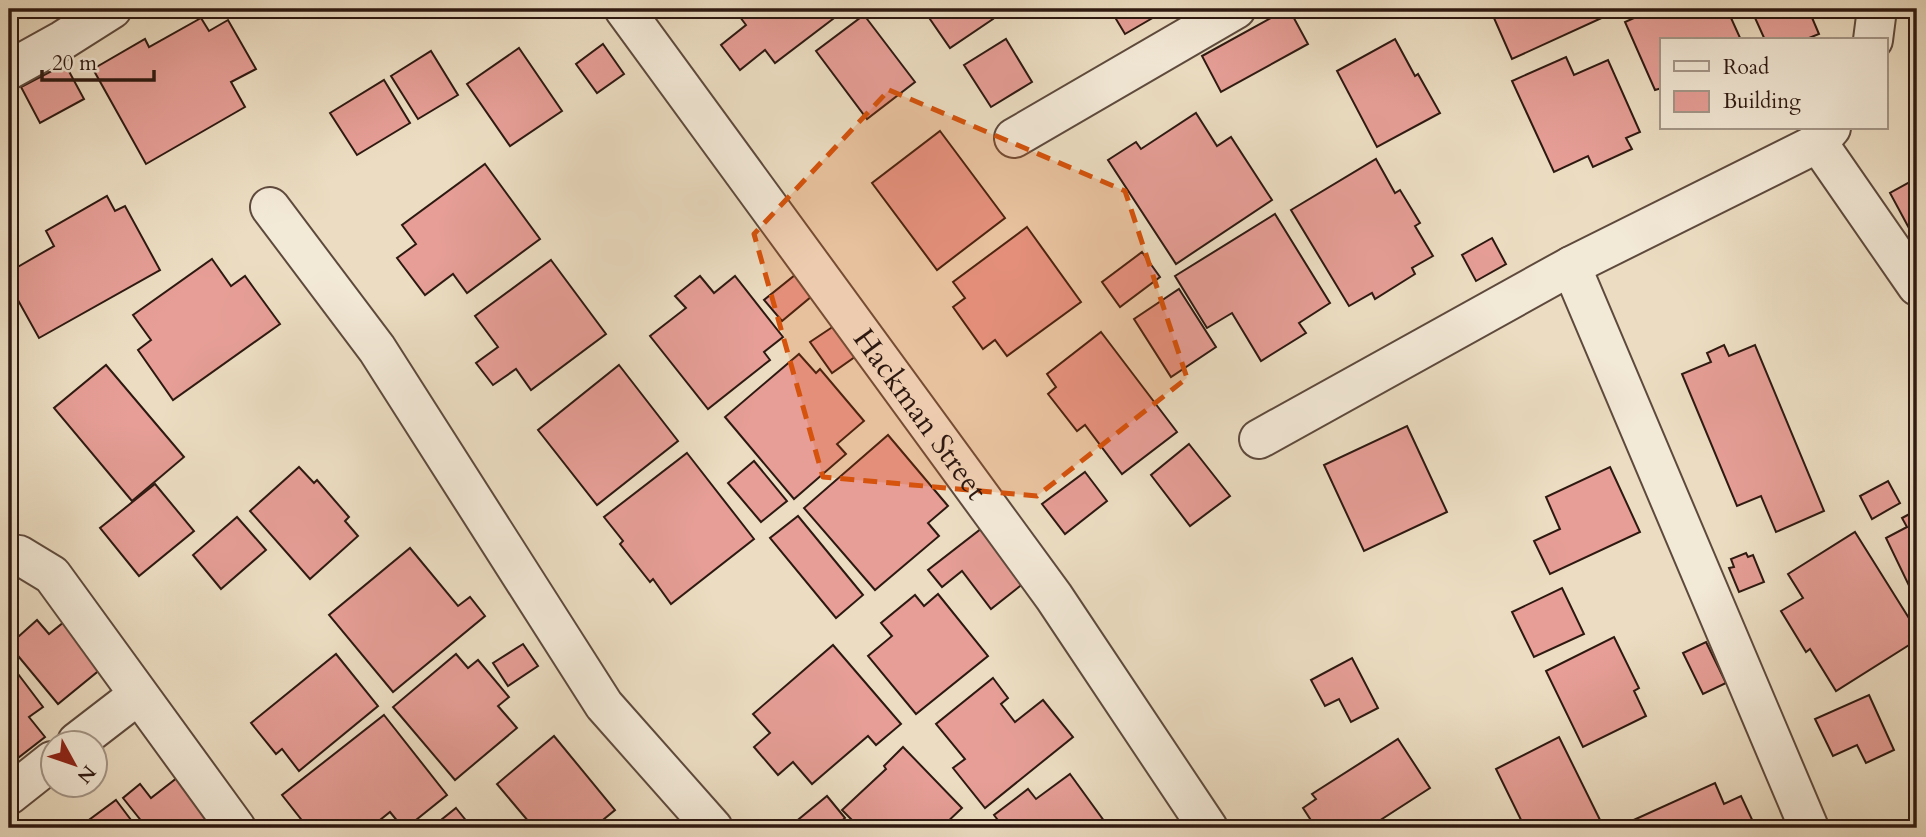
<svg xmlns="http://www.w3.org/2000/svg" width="1926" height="837" font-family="Cardo,serif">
	<rect width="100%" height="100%" fill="#ecddc2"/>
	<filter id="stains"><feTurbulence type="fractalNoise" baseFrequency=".00286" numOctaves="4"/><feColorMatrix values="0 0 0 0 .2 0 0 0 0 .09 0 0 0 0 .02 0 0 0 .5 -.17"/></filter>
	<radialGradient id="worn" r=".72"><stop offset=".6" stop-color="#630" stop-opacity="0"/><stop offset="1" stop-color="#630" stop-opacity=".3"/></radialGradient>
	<g fill="#e69e96" stroke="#2e1911" stroke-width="2">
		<polygon points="734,9 846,9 775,63 765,50 740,70 721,45 746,25"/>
		<polygon points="923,9 986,9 993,19 950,48"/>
		<polygon points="1110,9 1168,9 1125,34"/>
		<polygon points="1287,9 1289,9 1308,44 1221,92 1202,56"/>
		<polygon points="1490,9 1602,9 1606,16 1512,59"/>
		<polygon points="1654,9 1727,9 1741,40 1662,40 1662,88 1655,90 1625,22"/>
		<polygon points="1751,9 1820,9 1810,13 1819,34 1804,40 1765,40"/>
		<polygon points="864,15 915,82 867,119 816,51"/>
		<polygon points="201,18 209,31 228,20 256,69 231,82 245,107 146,164 93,69 145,39 149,47"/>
		<polygon points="1006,39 1032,82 991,107 964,65"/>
		<polygon points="1395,39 1415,76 1418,74 1440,113 1377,147 1337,71"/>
		<polygon points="603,44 624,74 597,93 576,64"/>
		<polygon points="519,48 562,111 510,146 467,84"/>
		<polygon points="431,51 458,95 418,119 391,76"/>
		<polygon points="1566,57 1574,75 1608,60 1640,132 1626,138 1632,149 1593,167 1588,156 1554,172 1512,81"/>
		<polygon points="65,64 84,99 40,123 21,87"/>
		<polygon points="384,80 410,123 357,155 330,113"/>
		<polygon points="1196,113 1217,146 1231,137 1272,200 1176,264 1108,160 1136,142 1141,149"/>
		<polygon points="940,131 1005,218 937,270 872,183"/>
		<polygon points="1376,159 1395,193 1400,190 1420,223 1415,226 1433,256 1412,268 1415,274 1375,299 1372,293 1349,306 1291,210"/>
		<polygon points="485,164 540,239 467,293 453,274 425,295 397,258 416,244 402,225"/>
		<polygon points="1917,165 1917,243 1890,193 1915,179 1910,169"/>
		<polygon points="107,196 115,211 125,206 160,270 39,338 9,284 9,272 54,246 46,231"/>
		<polygon points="1275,214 1330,303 1299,323 1306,333 1261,361 1232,313 1207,328 1175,276"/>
		<polygon points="1027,227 1081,302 1007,356 995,340 983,349 953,307 965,298 953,282"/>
		<polygon points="1492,238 1506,264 1476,281 1462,255"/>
		<polygon points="1142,252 1160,277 1120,307 1102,282"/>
		<polygon points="212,259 231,286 245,276 280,324 173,400 138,350 151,340 133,315"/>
		<polygon points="551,260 606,334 531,390 516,369 493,385 476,363 498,347 475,316"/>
		<polygon points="795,275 812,296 782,321 764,300"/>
		<polygon points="700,276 714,293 735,276 783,337 764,352 770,360 708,409 650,336 686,308 675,296"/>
		<polygon points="1179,289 1216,347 1171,377 1134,319"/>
		<polygon points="837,324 859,354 832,373 810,342"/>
		<polygon points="1101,332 1177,432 1122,474 1085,425 1077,431 1048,394 1056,387 1047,374"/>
		<polygon points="1724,345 1729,356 1755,345 1824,511 1776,532 1761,496 1737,506 1682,374 1711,362 1707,353"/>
		<polygon points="799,354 816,373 820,369 864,421 837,444 846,454 794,499 725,417"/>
		<polygon points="106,365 184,457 132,501 54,408"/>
		<polygon points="619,365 678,441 597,505 538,430"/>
		<polygon points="1407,426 1447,512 1364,551 1324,465"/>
		<polygon points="888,435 948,506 928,523 939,536 875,590 804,508"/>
		<polygon points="1189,444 1230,496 1190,526 1151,475"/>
		<polygon points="687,453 754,539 671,604 653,579 650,582 620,544 623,541 604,517"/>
		<polygon points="754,461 787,501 761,522 728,483"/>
		<polygon points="299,467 314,483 317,480 349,517 345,521 358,536 310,579 250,511"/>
		<polygon points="1610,467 1640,532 1550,574 1534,541 1560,529 1546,497"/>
		<polygon points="1085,472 1107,501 1065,534 1042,504"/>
		<polygon points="1888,481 1900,503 1872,519 1860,496"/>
		<polygon points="155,484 194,531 139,576 100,528"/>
		<polygon points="1917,510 1917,592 1913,594 1886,538 1907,527 1902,518"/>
		<polygon points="798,516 863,595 836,618 770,538"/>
		<polygon points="237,517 266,550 221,589 193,555"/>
		<polygon points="986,525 1029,579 991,609 962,571 942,587 928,570"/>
		<polygon points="1855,532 1917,631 1917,640 1836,691 1810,649 1806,652 1781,611 1803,598 1788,574"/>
		<polygon points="410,548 458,606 470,597 485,616 393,692 329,615"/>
		<polygon points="1746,553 1748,557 1753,555 1764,582 1739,592 1729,568 1734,567 1731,559"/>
		<polygon points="1562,588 1584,634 1534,657 1512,612"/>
		<polygon points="938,594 988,656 916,714 868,656 892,636 881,623 915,595 924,606"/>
		<polygon points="37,620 49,634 64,622 102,668 58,704 9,645"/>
		<polygon points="1614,637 1639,688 1634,691 1646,716 1583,747 1546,671"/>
		<polygon points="1706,642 1726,683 1703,694 1683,653"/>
		<polygon points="523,644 538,666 508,686 493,663"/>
		<polygon points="833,645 901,724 876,745 868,736 812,784 793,762 778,775 754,747 770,733 753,714"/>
		<polygon points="336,654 378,706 299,771 282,749 276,754 251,723"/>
		<polygon points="456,654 468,668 478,660 509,697 498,706 517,728 455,780 393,707"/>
		<polygon points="1352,658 1378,708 1351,722 1339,699 1325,706 1311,680"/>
		<polygon points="9,662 43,707 29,717 45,737 9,765"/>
		<polygon points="993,678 1008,698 1001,704 1015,722 1043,700 1073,737 985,808 953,768 965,759 936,724"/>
		<polygon points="1869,695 1894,750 1866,763 1857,745 1833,756 1815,719"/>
		<polygon points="384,715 447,795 406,828 403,828 390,812 370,828 308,828 282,795"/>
		<polygon points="554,736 615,810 593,828 534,828 497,784"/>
		<polygon points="1559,737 1604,828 1525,828 1496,769"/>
		<polygon points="1398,739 1430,788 1368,828 1316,828 1303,808 1316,799 1312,794"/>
		<polygon points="903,747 962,808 941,828 850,828 855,823 842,810 886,769 884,766"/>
		<polygon points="182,774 215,828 147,828 123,798 140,784 151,798"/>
		<polygon points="1070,774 1107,825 1102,828 1004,828 994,815 1028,789 1036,799"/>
		<polygon points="1715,783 1724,804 1741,796 1756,828 1616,828"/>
		<polygon points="827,796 845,818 836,826 838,828 788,828"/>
		<polygon points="116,800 137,828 78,828"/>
		<polygon points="456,808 472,828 431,828"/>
		<polygon points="981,821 987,828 971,828"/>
	</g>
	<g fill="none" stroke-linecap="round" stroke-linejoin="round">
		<g stroke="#5e4a3d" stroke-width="42">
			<g id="minor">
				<path id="s1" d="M 624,9 L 1054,597 L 1208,828"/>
				<polyline points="1873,40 1877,9"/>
				<polyline points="9,70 63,40 112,9"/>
				<polyline points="1014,138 1236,9"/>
				<polyline points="1818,143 1917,286"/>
				<polyline points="270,207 377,349 604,705 713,828"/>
				<polyline points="1571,266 1809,828"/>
				<polyline points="1259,439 1571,266 1818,143 1831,128"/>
				<polyline points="9,561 19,555 52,575 236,828"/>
				<polyline points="77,742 138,695"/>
				<polyline points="9,795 52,761"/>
			</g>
		</g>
		<use href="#minor" stroke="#f3e9d7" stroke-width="38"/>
	</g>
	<path fill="#d5530c" fill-opacity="0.2" stroke="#d5530c" stroke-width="5" stroke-dasharray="14 9" stroke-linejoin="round" d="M 889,90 L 1125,191 L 1187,378 L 1037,496 L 823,477 L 754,234 Z"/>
	<g text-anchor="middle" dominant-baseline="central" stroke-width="6" stroke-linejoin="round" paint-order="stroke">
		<g font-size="30" fill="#2e1911" stroke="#f3e9d7">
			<text stroke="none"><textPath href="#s1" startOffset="502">Hackman Street</textPath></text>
		</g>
	</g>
	<rect width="1926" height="837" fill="none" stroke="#ecddc2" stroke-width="35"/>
	<rect x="10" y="10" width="1905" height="816" fill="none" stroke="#2e1911" stroke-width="3.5"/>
	<rect x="18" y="18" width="1891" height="802" fill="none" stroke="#2e1911" stroke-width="2"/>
	<rect x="1660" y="38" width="228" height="91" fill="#f3e9d7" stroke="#a49688" stroke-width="2"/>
	<rect x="1674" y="61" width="35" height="10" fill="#f3e9d7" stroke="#a49688" stroke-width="2"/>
	<text x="1723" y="74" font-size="21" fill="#2e1911">Road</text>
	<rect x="1674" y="91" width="35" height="21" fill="#e69e96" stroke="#a49688" stroke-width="2"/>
	<text x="1723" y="108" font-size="21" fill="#2e1911">Building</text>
	<g transform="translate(74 764) rotate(130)"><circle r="33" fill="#f3e9d7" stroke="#a49688" stroke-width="2"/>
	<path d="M0-5L12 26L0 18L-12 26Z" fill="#8f2418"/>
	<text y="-10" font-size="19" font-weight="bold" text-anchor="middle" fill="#2e1911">N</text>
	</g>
	<path d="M42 70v10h112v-10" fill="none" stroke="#2e1911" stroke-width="3.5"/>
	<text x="52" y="70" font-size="21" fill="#2e1911" stroke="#f3e9d7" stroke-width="5" paint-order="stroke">20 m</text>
	<rect width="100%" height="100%" filter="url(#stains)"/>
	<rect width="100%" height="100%" fill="url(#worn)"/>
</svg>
